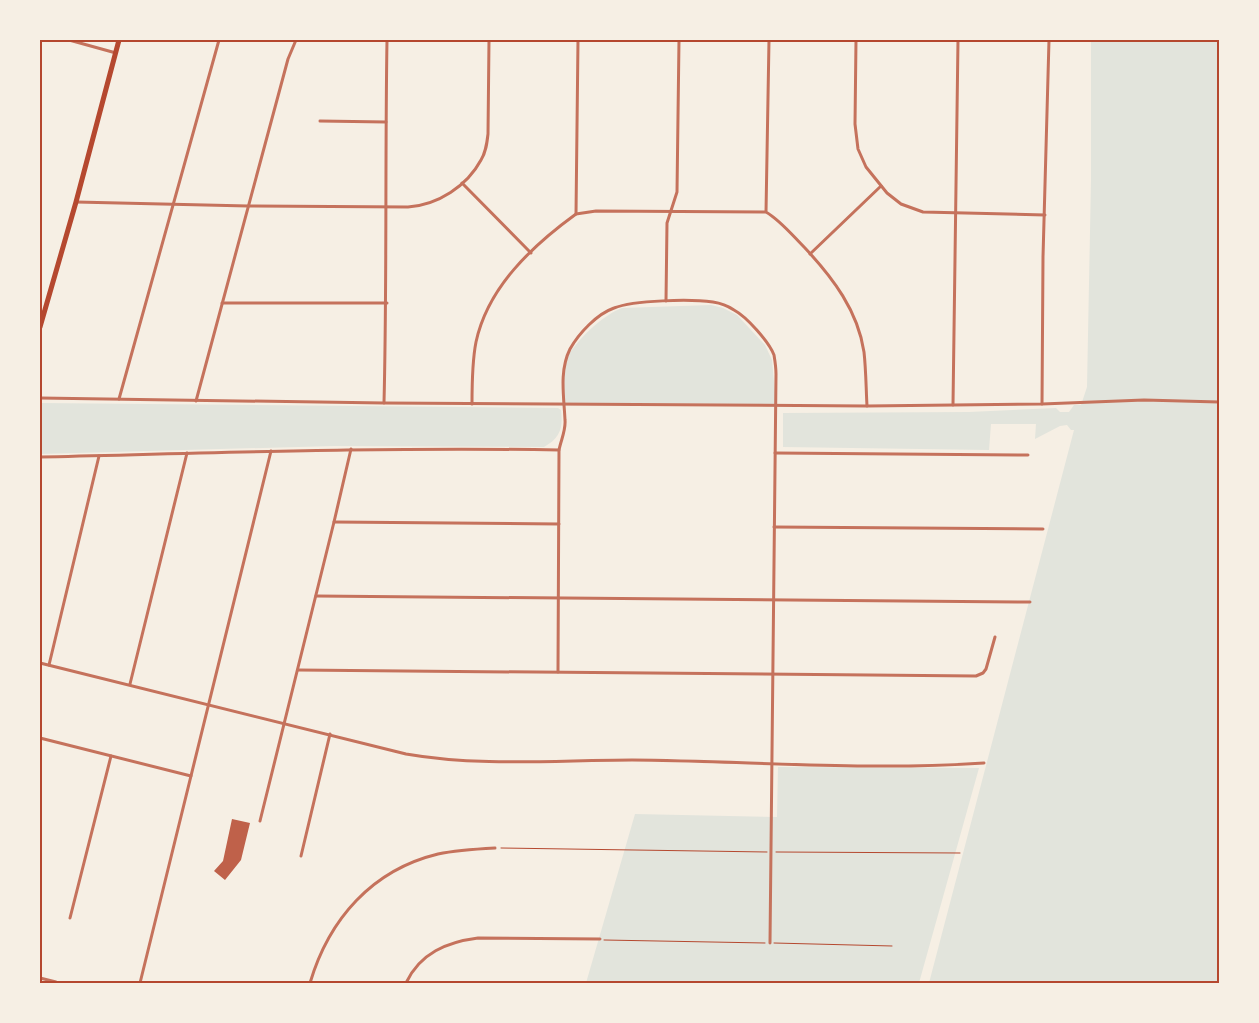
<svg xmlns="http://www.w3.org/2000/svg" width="1259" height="1023" font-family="'Open Sans',sans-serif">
	<rect width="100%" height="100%" fill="#f6efe4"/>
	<g fill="#e2e4dc">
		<polygon points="1091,40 1219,40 1219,983 929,983 1074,430 1071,430 1067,425 1060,426 1035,439 1036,424 991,424 989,450 783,447 783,413 969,412 1056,408 1060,412 1069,412 1074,405 1081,405 1087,387 1091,180"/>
		<path d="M 711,305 L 723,308 L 737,315 L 765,345 L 772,360 L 776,404 L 563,403 C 564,390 561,373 566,360 C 574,342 604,314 622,308 Z"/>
		<path d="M 40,403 L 558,408 L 561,410 C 563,427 561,438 544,447 L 334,446 L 40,454 Z"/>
		<polygon points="778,767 979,768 919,983 586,983 635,814 777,817"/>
	</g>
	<polygon fill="#bf614a" points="232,819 250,823 241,860 225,880 214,871 223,861"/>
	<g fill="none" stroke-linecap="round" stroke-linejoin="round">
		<g stroke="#b5482f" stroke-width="1">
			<polyline points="501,848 767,852"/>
			<polyline points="776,852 960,853"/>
			<polyline points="604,940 765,943"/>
			<polyline points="774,943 892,946"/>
		</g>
		<g stroke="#c5725c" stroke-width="3">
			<polyline points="69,40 116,53"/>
			<path d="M 769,40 L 766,212 C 781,221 792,235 805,248 C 833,278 858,311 864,352 C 866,370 866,388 867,406"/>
			<polyline points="856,40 855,124 858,149 866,167 887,193 901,204 923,212 1045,215"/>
			<polyline points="320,121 386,122"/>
			<polyline points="462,183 531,253"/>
			<path d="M 76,202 L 248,206 L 408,207 C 438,205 467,186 481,160 C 486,152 487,143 488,134 L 489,40"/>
			<polyline points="576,214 596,211 765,212"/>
			<polyline points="810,254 881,186"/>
			<polyline points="666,301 667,223 677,192 679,40"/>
			<polyline points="222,303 387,303"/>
			<polyline points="40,398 384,403 867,406 1042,404 1144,400 1219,402"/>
			<polyline points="119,399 219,40"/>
			<polyline points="196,401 288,59 296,40"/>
			<path d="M 384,403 C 387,282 385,161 387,40"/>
			<path d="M 472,404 C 472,383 472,362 476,342 C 488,287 532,246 576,214 L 578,40"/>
			<polyline points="1042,404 1043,257 1049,40"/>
			<polyline points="953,405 958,40"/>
			<polyline points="775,453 1028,455"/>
			<path d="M 40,457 C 213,453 386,447 559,450"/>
			<polyline points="334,522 559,524"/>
			<polyline points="774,527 1043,529"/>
			<polyline points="316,596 1030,602"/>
			<path d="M 40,663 L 406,754 C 480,767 557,760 632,760 C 749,761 867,771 984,763"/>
			<polyline points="49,665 99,456"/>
			<polyline points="298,670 976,676 983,673 986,669 995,637"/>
			<path d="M 558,672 L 559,450 C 561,440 566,430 565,420 C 564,397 559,371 570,349 C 579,333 597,314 614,308 C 634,300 691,299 713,302 C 720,303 728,306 734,310 C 747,317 769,342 774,355 C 775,361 776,368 776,374 L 770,943"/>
			<polyline points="130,684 187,453"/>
			<polyline points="40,738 191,776"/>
			<polyline points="260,821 334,522 351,449"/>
			<polyline points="301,856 330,734"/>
			<polyline points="70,918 111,756"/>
			<polyline points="40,978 56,982"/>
			<polyline points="140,983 271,451"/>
			<path d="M 310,983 C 329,919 372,870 438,854 C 457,850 476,849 495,848"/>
			<path d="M 406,983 C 420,953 447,942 478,938 L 600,939"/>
		</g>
		<polyline stroke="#b5482f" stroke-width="5" points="40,327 76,202 119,40"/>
	</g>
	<rect width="1259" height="1023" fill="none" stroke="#f6efe4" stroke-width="82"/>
	<rect x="41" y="41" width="1177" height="941" fill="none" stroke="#b5482f" stroke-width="2"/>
</svg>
